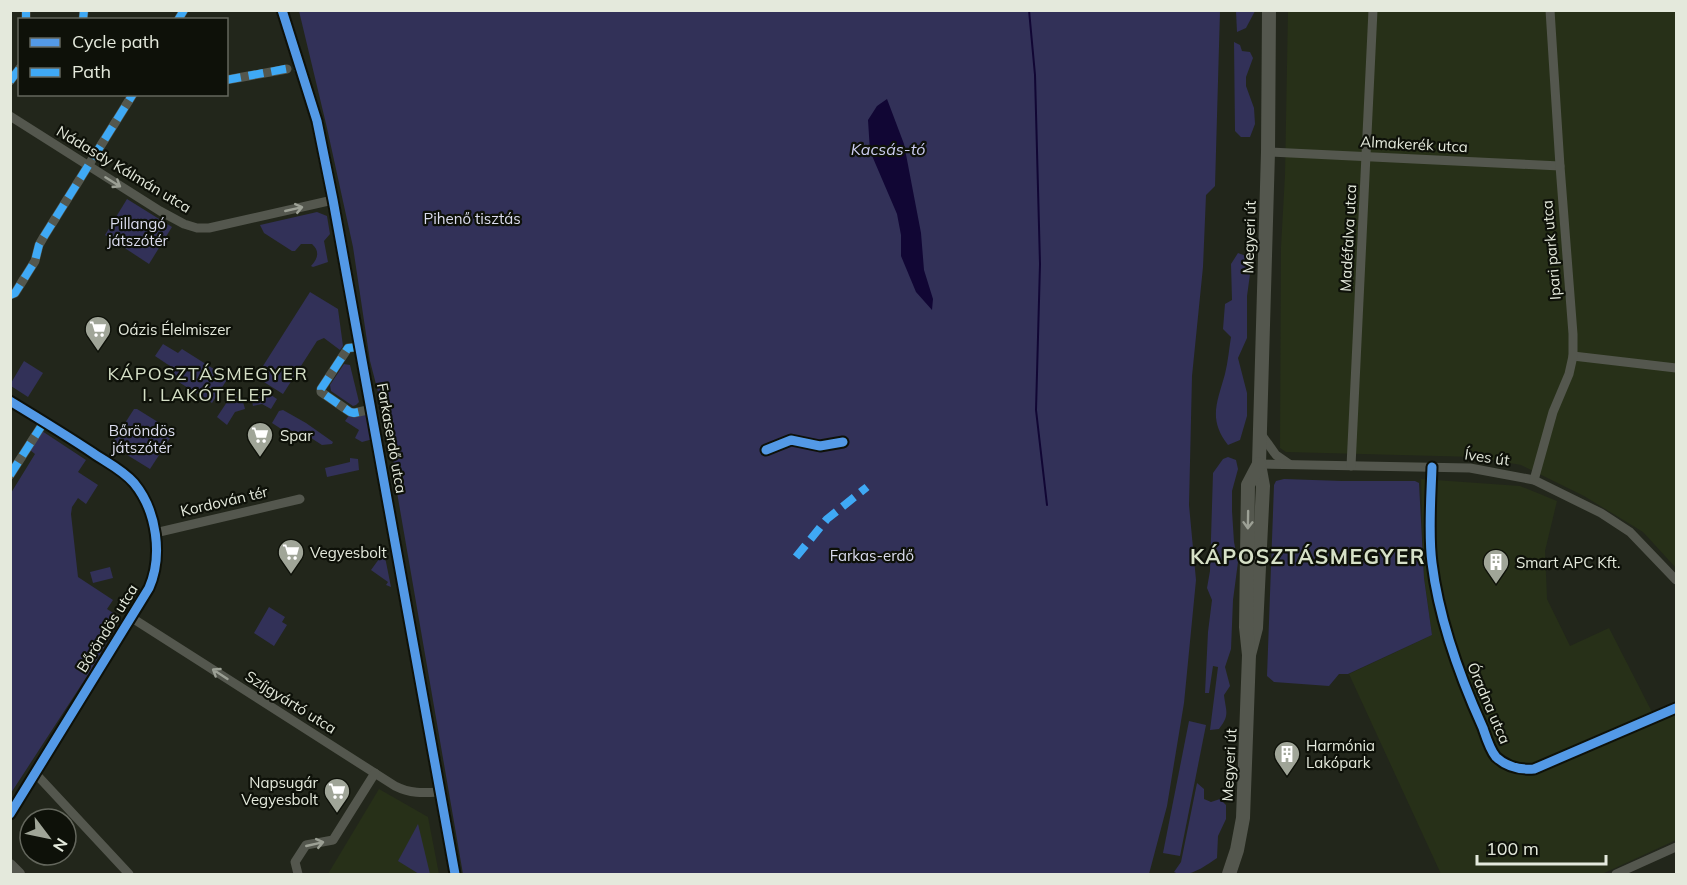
<svg xmlns="http://www.w3.org/2000/svg" width="1687" height="885" font-family="Mulish,sans-serif">
	<rect width="100%" height="100%" fill="#22261b"/>
	<g fill="#273018">
		<polygon points="1288,11 1676,11 1676,568 1643,532 1584,496 1521,465 1476,457 1286,452 1280,448 1281,247 1285,175"/>
		<polygon points="1421,479 1520,486 1557,501 1545,551 1547,599 1570,646 1609,628 1653,714 1676,701 1676,840 1602,874 1441,874 1349,674 1432,635 1424,578"/>
		<polygon points="379,789 428,817 439,874 328,874"/>
	</g>
	<g fill="#323158">
		<polygon points="299,11 1220,11 1215,186 1206,195 1203,267 1192,376 1189,505 1196,580 1184,703 1167,806 1149,874 463,874 394,475 393,450 370,361 353,247 327,128"/>
		<polygon points="1236,11 1255,11 1246,28 1237,32"/>
		<polygon points="1234,42 1240,45 1242,51 1250,52 1253,58 1246,77 1246,86 1254,108 1255,124 1250,137 1241,137 1235,131"/>
		<polygon points="127,199 172,227 149,264 105,235"/>
		<path d="M 317,212 L 327,216 L 330,234 L 324,241 L 328,262 L 313,267 L 311,266 C 318,259 320,251 312,244 L 301,244 L 295,251 L 292,251 L 264,233 L 260,225 Z"/>
		<path d="M 1238,253 L 1246,256 L 1251,267 L 1247,296 L 1247,338 L 1238,358 L 1247,393 L 1247,416 L 1240,440 L 1228,445 C 1208,419 1217,403 1225,374 C 1228,362 1229,349 1231,337 L 1223,329 L 1225,304 L 1232,300 L 1231,264 Z"/>
		<polygon points="310,292 338,309 343,346 340,350 324,338 317,341 283,394 256,377"/>
		<polygon points="163,344 178,353 182,349 228,378 212,403 166,374 170,366 155,356"/>
		<polygon points="24,361 43,373 28,397 11,386 11,383"/>
		<polygon points="344,364 350,365 359,402 356,405 353,406 331,391 330,385"/>
		<polygon points="254,387 257,389 259,387 277,399 271,409 262,404 253,406 249,388"/>
		<polygon points="240,391 245,409 235,412 227,425 217,417 233,393"/>
		<polygon points="134,409 137,409 174,432 150,469 111,445"/>
		<polygon points="283,410 306,423 333,442 332,444 322,445 311,438 307,439 298,434 292,436 272,423 279,411"/>
		<polygon points="366,413 373,439 362,442 355,438 359,430 345,421 350,414"/>
		<polygon points="42,431 86,460 78,472 98,485 86,504 78,498 72,507 71,514 78,577 113,600 107,609 121,618 91,670 11,793 11,493 35,454 30,450"/>
		<path d="M 1228,457 L 1236,460 L 1238,469 L 1232,491 L 1232,511 L 1234,542 L 1238,562 L 1233,600 L 1231,649 L 1225,667 L 1230,686 L 1224,695 C 1226,712 1230,715 1219,729 L 1210,730 L 1218,667 L 1213,666 L 1209,693 L 1205,693 L 1208,632 L 1212,600 L 1207,588 L 1210,571 L 1213,473 L 1223,459 Z"/>
		<polygon points="350,458 358,459 359,470 327,477 325,468 350,462"/>
		<polygon points="1284,479 1342,481 1415,481 1419,483 1424,578 1432,635 1348,674 1339,674 1329,686 1274,682 1267,676 1274,485 1276,481"/>
		<polygon points="384,552 391,587 386,585 388,582 371,570"/>
		<polygon points="110,567 113,578 93,583 90,572"/>
		<polygon points="269,607 285,617 282,622 287,625 274,646 254,633"/>
		<polygon points="1189,721 1206,725 1180,856 1163,853"/>
		<path d="M 1197,783 L 1204,789 L 1204,799 L 1211,802 L 1220,799 L 1226,805 L 1226,819 L 1218,836 L 1217,858 C 1205,866 1189,879 1174,872 L 1181,862 Z"/>
		<polygon points="418,824 430,874 419,874 398,861"/>
	</g>
	<polygon fill="#110634" points="887,99 904,144 921,233 924,270 933,299 932,310 916,292 901,256 901,235 897,214 870,151 868,120 877,106"/>
	<g fill="none" stroke-linecap="round" stroke-linejoin="round">
		<polyline stroke="#110634" stroke-width="2" points="1029,10 1035,75 1040,264 1036,410 1047,505"/>
		<g stroke="#54574e" stroke-width="9">
			<polyline points="26,10 26,20"/>
			<polyline points="83,20 84,10"/>
			<polyline points="178,20 184,10"/>
			<polyline points="226,80 287,69"/>
			<polyline points="10,81 20,68"/>
			<polyline points="10,116 160,211 184,224 197,228 209,228 333,200"/>
			<polyline points="1268,152 1560,166"/>
			<polyline points="10,295 15,293 35,261 39,245 43,238 133,94"/>
			<polyline points="359,347 348,348 321,389 321,392 350,412 354,413 372,409"/>
			<polyline points="1573,356 1676,368"/>
			<path d="M 10,401 C 38,418 66,435 93,453 C 106,462 123,470 134,483 C 157,511 163,556 149,588 L 10,814"/>
			<polyline points="1261,434 1276,455 1289,464"/>
			<polyline points="1259,464 1470,468 1534,480 1601,513 1630,532 1676,580"/>
			<polyline points="1351,466 1373,10"/>
			<path d="M 1432,467 C 1431,496 1428,534 1432,563 C 1439,620 1459,675 1483,728 C 1486,737 1490,750 1496,757 C 1507,767 1520,770 1534,769 L 1676,708"/>
			<polyline points="10,475 44,422"/>
			<polyline points="1534,480 1553,412 1569,374 1573,356 1573,334 1560,166 1550,10"/>
			<polyline points="155,533 300,499"/>
			<path d="M 132,618 L 395,786 C 411,794 423,793 440,792"/>
			<polyline points="35,773 129,874"/>
			<polyline points="298,874 295,862 306,845 333,840 375,773"/>
			<polyline points="1616,874 1676,847"/>
		</g>
		<g stroke="#54574e" stroke-width="12">
			<polyline points="282,10 317,121 333,200 455,874"/>
			<polyline points="10,865 19,874"/>
		</g>
		<g stroke="#54574e" stroke-width="14">
			<polyline points="1249,655 1256,628 1263,486 1259,464 1268,152 1269,10"/>
			<polyline points="1229,874 1237,850 1243,818 1249,655 1246,627 1248,485 1259,464"/>
		</g>
		<g stroke="#3fa9f5" stroke-width="8" stroke-dasharray="15 8" stroke-linecap="butt">
			<polyline points="26,10 26,20"/>
			<polyline points="83,20 84,10"/>
			<polyline points="178,20 184,10"/>
			<polyline points="226,80 301,66"/>
			<polyline points="10,81 20,68"/>
			<polyline points="10,295 15,293 35,261 39,245 43,238 133,94"/>
			<polyline points="359,347 348,348 321,389 321,392 350,412 354,413 372,409"/>
			<polyline points="10,475 44,422"/>
			<polyline points="796,557 827,519 867,487"/>
		</g>
		<g stroke="#0e1109" stroke-width="13">
			<g id="cycleway">
				<polyline points="282,10 317,121 333,200 455,874"/>
				<path d="M 10,401 C 38,418 66,435 93,453 C 106,462 123,470 134,483 C 157,511 163,556 149,588 L 10,814"/>
				<polyline points="766,450 791,440 820,446 843,442"/>
				<path d="M 1432,467 C 1431,496 1428,534 1432,563 C 1439,620 1459,675 1483,728 C 1486,737 1490,750 1496,757 C 1507,767 1520,770 1534,769 L 1676,708"/>
			</g>
		</g>
		<use href="#cycleway" stroke="#5399e6" stroke-width="9"/>
	</g>
	<defs><path id="oneway-shaft" d="M-6 0H5M1.5-3L5.5 0L1.5 3" fill="none" stroke-width="1.6" stroke-linecap="round" stroke-linejoin="round" transform="scale(1.5)"/></defs>
	<g stroke="#9ca095">
		<use href="#oneway-shaft" transform="translate(113 182) rotate(32)"/>
		<use href="#oneway-shaft" transform="translate(294 209) rotate(-13)"/>
		<use href="#oneway-shaft" transform="translate(1248 520) rotate(91)"/>
		<use href="#oneway-shaft" transform="translate(220 674) rotate(-147)"/>
		<use href="#oneway-shaft" transform="translate(315 844) rotate(-13)"/>
	</g>
	<defs>
		<g id="supermarket-pin" transform="scale(1.35)"><path d="M0 17L-7.5 6A9.5 9.5 0 1 1 7.5 6Z" fill="#a0a598" stroke="#0e1109"/><path d="M-6-5.5h2.5l.6 2H6L4.5 2H-2.5L-4.4-4H-6ZM-1.5 3.2a1.3 1.3 0 1 0 .1 0ZM3 3.2a1.3 1.3 0 1 0 .1 0Z" fill="#fff"/></g>
		<g id="building-pin" transform="scale(1.35)"><path d="M0 17L-7.5 6A9.5 9.5 0 1 1 7.5 6Z" fill="#a0a598" stroke="#0e1109"/><path d="M-4-6H4V6H1V3H-1V6H-4ZM-2.5-4.3h1.7v1.8h-1.7ZM.8-4.3h1.7v1.8H.8ZM-2.5-1h1.7V.8h-1.7ZM.8-1h1.7V.8H.8Z" fill="#fff"/></g>
	</defs>
	<g fill-rule="evenodd">
		<use href="#supermarket-pin" x="98" y="329"/>
		<use href="#supermarket-pin" x="260" y="435"/>
		<use href="#supermarket-pin" x="291" y="552"/>
		<use href="#building-pin" x="1496" y="562"/>
		<use href="#building-pin" x="1287" y="754"/>
		<use href="#supermarket-pin" x="337" y="791"/>
	</g>
	<g text-anchor="middle" dominant-baseline="central" stroke-width="4.5" stroke-linejoin="round" paint-order="stroke">
		<g font-size="15" fill="#e4e9dc" stroke="#0e1109">
			<text transform="translate(1414 144) rotate(3)">Almakerék utca</text>
			<text transform="translate(124 169) rotate(31)">Nádasdy Kálmán utca</text>
			<text transform="translate(1249 237) rotate(-88)">Megyeri út</text>
			<text transform="translate(1348 238) rotate(-87)">Madéfalva utca</text>
			<text transform="translate(1551 250) rotate(-95)">Ipari park utca</text>
			<text transform="translate(392 438) rotate(80)">Farkaserdő utca</text>
			<text transform="translate(1487 457) rotate(8)">Íves út</text>
			<text transform="translate(224 501) rotate(-13)">Kordován tér</text>
			<text transform="translate(107 628) rotate(-58)">Bőröndös utca</text>
			<text transform="translate(291 702) rotate(32)">Szíjgyártó utca</text>
			<text transform="translate(1489 703) rotate(67)">Óradna utca</text>
			<text transform="translate(1229 765) rotate(-87)">Megyeri út</text>
		</g>
		<g font-size="15" fill="#dcddef" stroke="#0e1109">
			<text x="472" y="218">Pihenő tisztás</text>
			<text x="138" y="223">Pillangó<tspan x="138" dy="17">játszótér</tspan></text>
			<text x="142" y="430">Bőröndös<tspan x="142" dy="17">játszótér</tspan></text>
			<text x="872" y="555">Farkas-erdő</text>
		</g>
		<g font-size="15" fill="#e4e9dc" stroke="#0e1109" text-anchor="start">
			<text x="118" y="329">Oázis Élelmiszer</text>
			<text x="280" y="435">Spar</text>
			<text x="310" y="552">Vegyesbolt</text>
			<text x="1516" y="562">Smart APC Kft.</text>
			<text x="1306" y="745">Harmónia<tspan x="1306" dy="17">Lakópark</tspan></text>
			<text x="318" y="782" text-anchor="end">Napsugár<tspan x="318" dy="17">Vegyesbolt</tspan></text>
		</g>
		<g font-size="16" font-style="italic" fill="#cdcef2" stroke="#0e1109">
			<text x="888" y="149">Kacsás-tó</text>
		</g>
		<g font-size="18" letter-spacing="1.5" fill="#d6e0c7" stroke="#0e1109">
			<text x="208" y="373">KÁPOSZTÁSMEGYER<tspan x="208" dy="21">I. LAKÓTELEP</tspan></text>
		</g>
		<g font-size="21" font-weight="bold" letter-spacing="1.5" fill="#d6e0c7" stroke="#0e1109">
			<text x="1308" y="556">KÁPOSZTÁSMEGYER</text>
		</g>
	</g>
	<rect width="1687" height="885" fill="none" stroke="#e4e9dc" stroke-width="24"/>
	<rect x="18" y="18" width="210" height="78" fill="#0e1109" stroke="#64675d" stroke-width="1.5"/>
	<rect x="30" y="38" width="30" height="9" fill="#5399e6" stroke="#64675d" stroke-width="1.5"/>
	<text x="72" y="48" font-size="18" fill="#e4e9dc">Cycle path</text>
	<rect x="30" y="68" width="30" height="9" fill="#3fa9f5" stroke="#64675d" stroke-width="1.5"/>
	<text x="72" y="78" font-size="18" fill="#e4e9dc">Path</text>
	<g transform="translate(48 837) rotate(122)"><circle r="28" fill="#0e1109" stroke="#64675d" stroke-width="1.5"/>
	<path d="M0-4.5L10 22L0 15L-10 22Z" fill="#a0a598"/>
	<text y="-9" font-size="16" font-weight="bold" text-anchor="middle" fill="#e4e9dc">N</text>
	</g>
	<path d="M1477 855v9h129v-9" fill="none" stroke="#e4e9dc" stroke-width="3"/>
	<text x="1486" y="855" font-size="18" fill="#e4e9dc" stroke="#0e1109" stroke-width="4.5" paint-order="stroke">100 m</text>
</svg>
